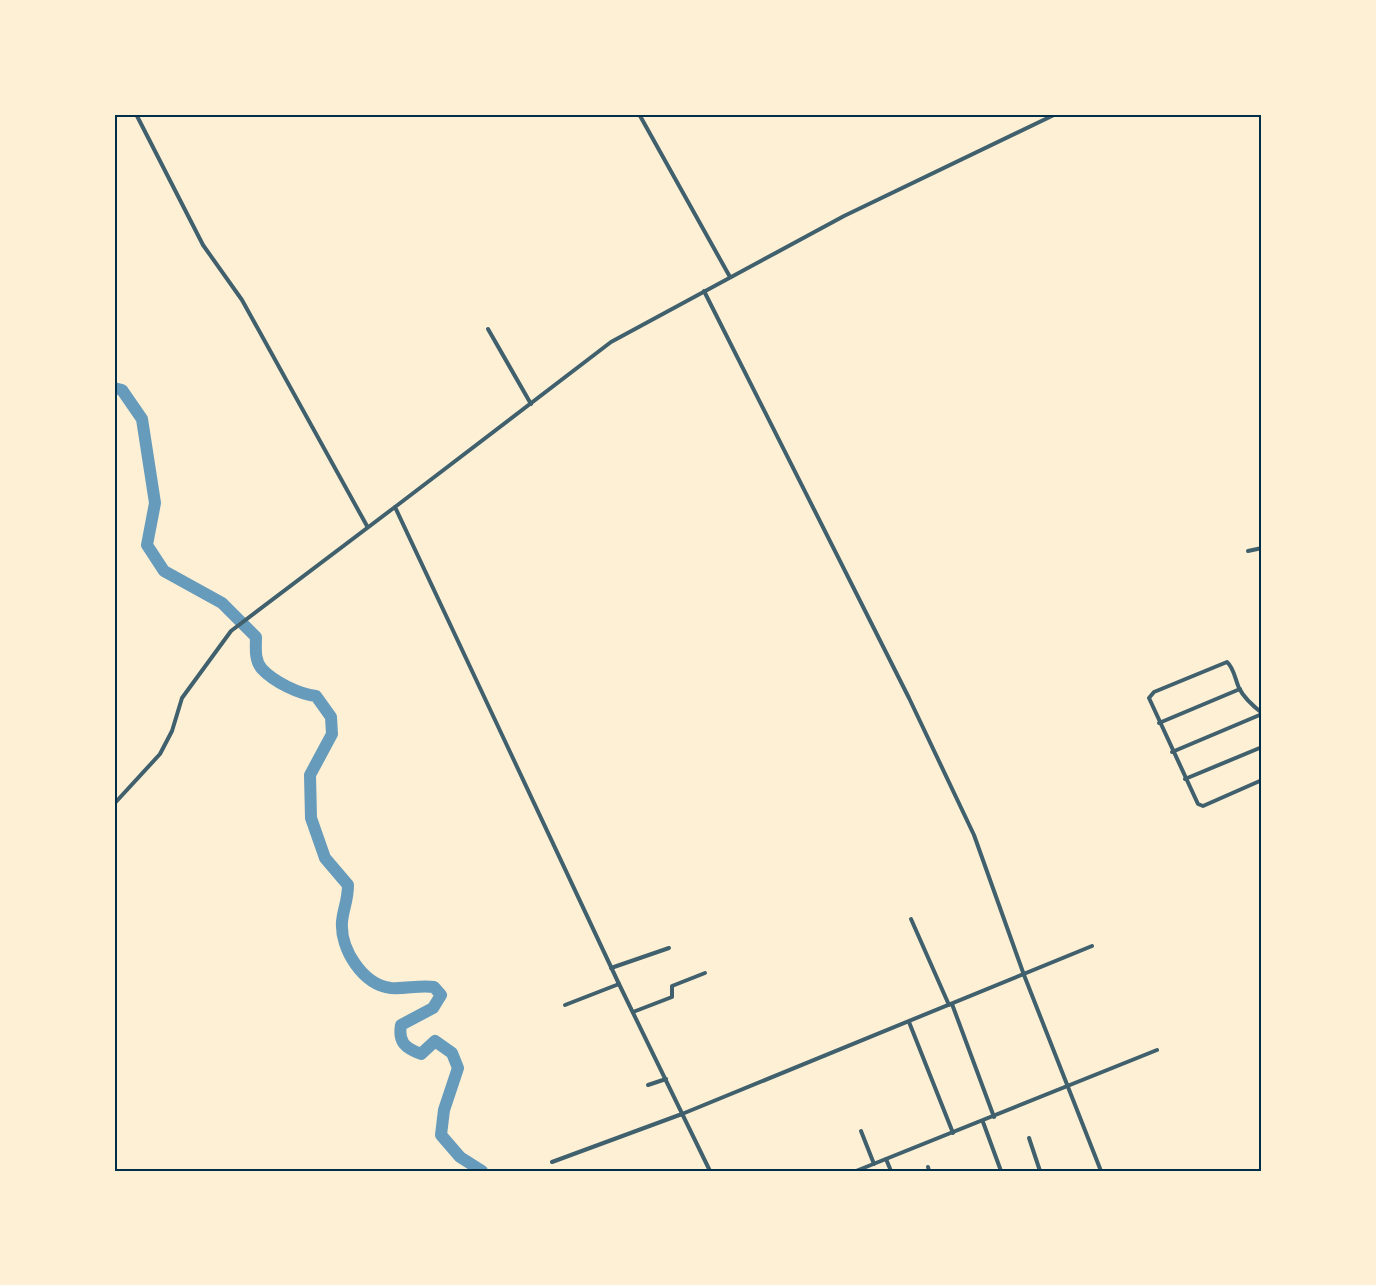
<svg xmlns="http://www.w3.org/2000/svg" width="1376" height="1285" font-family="Bitter,serif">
	<rect width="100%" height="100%" fill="#fdf0d5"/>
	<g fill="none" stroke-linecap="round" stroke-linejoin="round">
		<path stroke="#669bbc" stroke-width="12" d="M 114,388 L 122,390 L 142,419 L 155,503 L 147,545 L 164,571 L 222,603 L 256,637 C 256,647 254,660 262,669 C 274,682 299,694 316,696 L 331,717 L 332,734 L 310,775 L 311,818 L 325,858 L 348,885 C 348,901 343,909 342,922 C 340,949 363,985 391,988 C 406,989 419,985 434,987 L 441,995 L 433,1008 L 401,1025 C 398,1042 405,1048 421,1054 L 435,1041 L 452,1053 L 458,1068 L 444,1110 L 441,1135 L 460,1157 L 482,1171"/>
		<g stroke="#3f606c" stroke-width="4">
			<polyline points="136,114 203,245 242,300 367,526"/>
			<polyline points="639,114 730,277"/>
			<polyline points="704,291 909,698 974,835 1024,975 1101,1171"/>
			<polyline points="488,329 531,404"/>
			<polyline points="1248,551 1262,548"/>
			<path d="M 1262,713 C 1253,706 1244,698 1239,688 C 1235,679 1234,668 1227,662 L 1154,692 L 1149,698 L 1198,804 L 1203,806 L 1262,780"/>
			<polyline points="1159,723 1240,689"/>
			<polyline points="1172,752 1262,714"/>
			<polyline points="1185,779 1262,747"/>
			<polyline points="114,804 160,754 172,731 182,698 231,631 395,507"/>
			<polyline points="911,919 949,1005"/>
			<polyline points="611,968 669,948"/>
			<polyline points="952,1004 994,1117"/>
			<polyline points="565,1005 619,984"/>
			<polyline points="633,1012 672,997 672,986 705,973"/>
			<polyline points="909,1022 953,1133"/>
			<polyline points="648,1085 666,1079"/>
			<polyline points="983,1122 1001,1171"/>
			<polyline points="861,1131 874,1164"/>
			<polyline points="1029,1138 1040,1171"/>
			<polyline points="886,1159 891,1171"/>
			<polyline points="552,1162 682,1114 1092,946"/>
			<polyline points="928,1167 929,1171"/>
			<polyline points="710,1171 619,984 395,507 611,342 844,216 1056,114"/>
			<polyline points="856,1171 1157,1050"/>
		</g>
	</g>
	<rect width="1376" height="1285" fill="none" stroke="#fdf0d5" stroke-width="231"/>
	<rect x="116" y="116" width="1144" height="1054" fill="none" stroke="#003049" stroke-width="2"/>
</svg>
